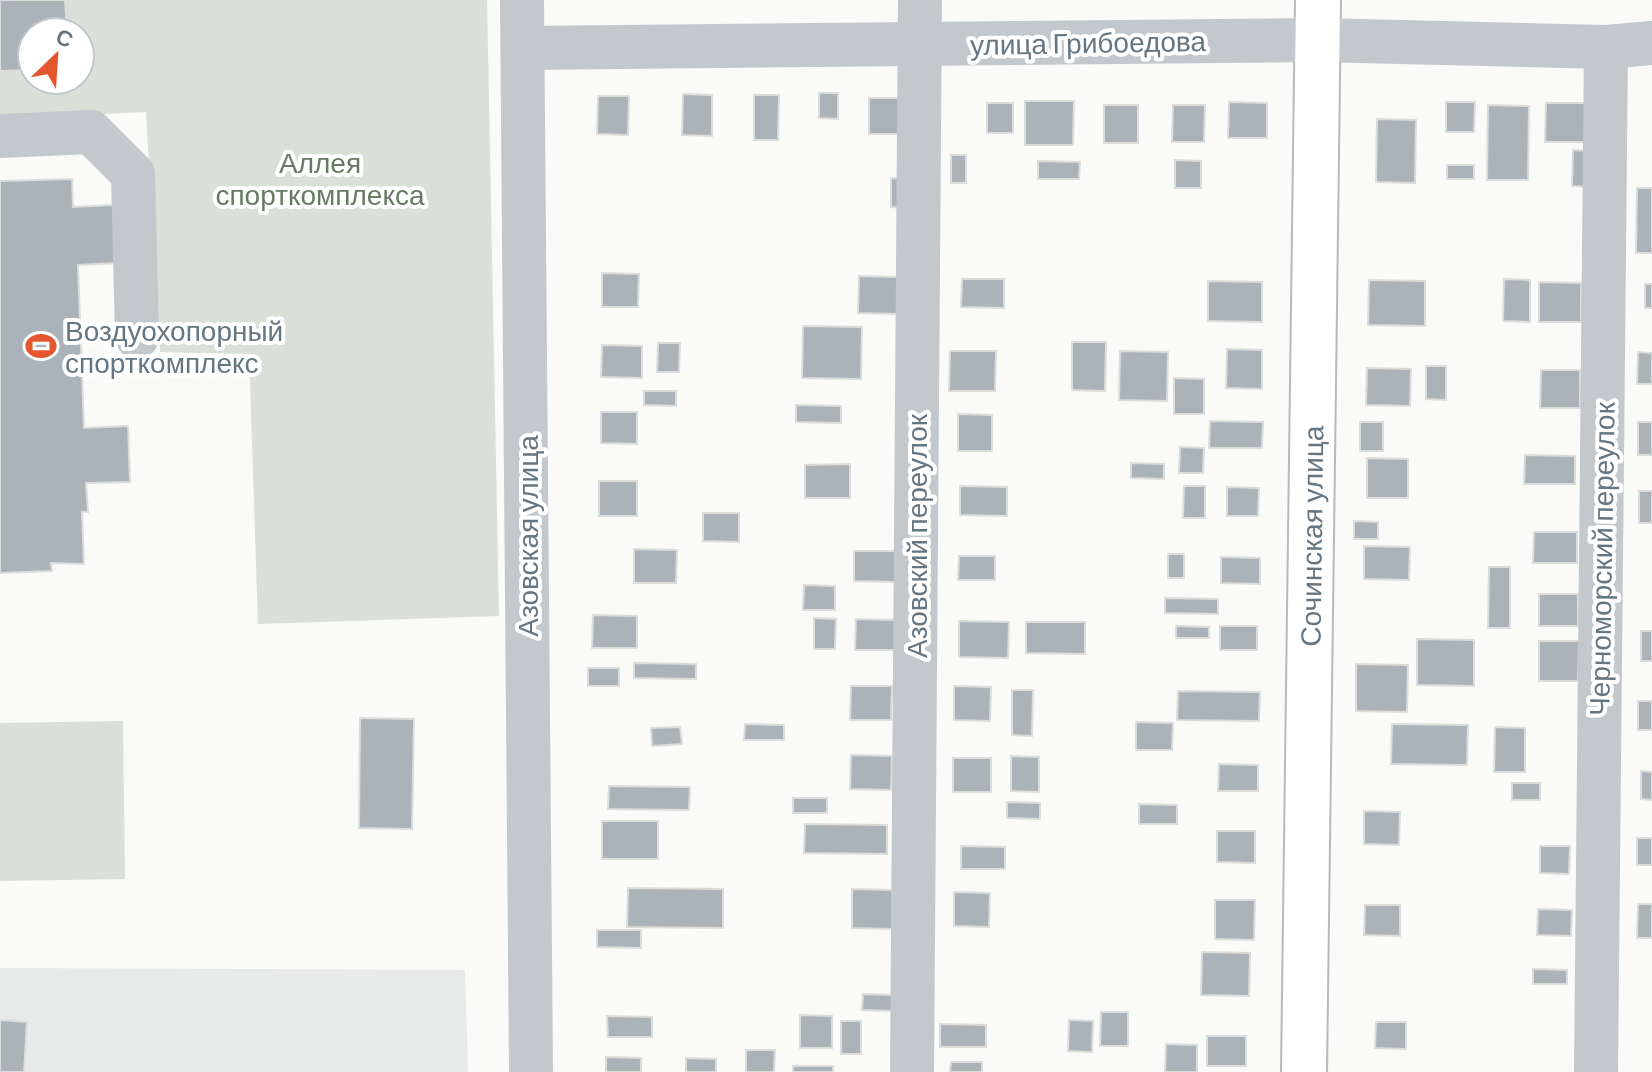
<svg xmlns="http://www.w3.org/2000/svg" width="1652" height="1072" font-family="Barlow,sans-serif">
	<rect width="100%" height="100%" fill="#fafaf8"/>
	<polygon fill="#e8e9e9" points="0,968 465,970 468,1072 0,1072"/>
	<g fill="#dadfd7" fill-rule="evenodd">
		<path d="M 0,0 L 487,0 L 499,616 L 258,624 L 249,354 L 160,352 L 146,112 L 0,119 ZM 32,32 L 80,32 L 80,80 L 32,80 Z"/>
		<polygon points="123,721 125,879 0,881 0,723"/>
	</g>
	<g fill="#aab3b9" stroke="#dcdcda" stroke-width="2">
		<polygon points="0,0 65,0 67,32 32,32 32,70 0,71"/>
		<polygon points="819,93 838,93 838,119 819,118"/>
		<polygon points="683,94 712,95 712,136 682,135"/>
		<polygon points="754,95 779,95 778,140 754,140"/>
		<polygon points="598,96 629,96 628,135 597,134"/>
		<rect x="869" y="98" width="30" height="36"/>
		<polygon points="1025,101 1074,101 1073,145 1025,145"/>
		<polygon points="1229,102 1267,103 1267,138 1228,138"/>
		<polygon points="1446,102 1475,102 1474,132 1446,132"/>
		<rect x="987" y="103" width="26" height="30"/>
		<polygon points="1546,103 1586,103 1586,142 1545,142"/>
		<rect x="1104" y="105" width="34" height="38"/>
		<polygon points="1173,105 1205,105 1204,142 1172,142"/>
		<polygon points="1488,105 1529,106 1528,180 1487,180"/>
		<polygon points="1377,119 1416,120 1415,183 1376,182"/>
		<polygon points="1573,150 1588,151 1587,187 1572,186"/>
		<rect x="951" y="155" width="15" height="28"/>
		<polygon points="1175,160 1201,161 1201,188 1175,188"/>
		<polygon points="1038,161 1080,162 1079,179 1038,179"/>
		<rect x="1447" y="165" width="27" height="14"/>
		<polygon points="891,178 907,179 907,208 891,207"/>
		<polygon points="72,179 73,207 115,205 117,263 78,265 84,428 128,426 130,482 86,483 88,512 82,512 84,564 51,563 52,571 0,573 0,181"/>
		<polygon points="1637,188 1652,188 1652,253 1636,253"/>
		<polygon points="602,273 639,274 638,307 602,307"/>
		<polygon points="859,276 897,277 897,314 858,313"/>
		<polygon points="962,279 1004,279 1004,308 961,307"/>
		<polygon points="1504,279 1530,280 1530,322 1503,321"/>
		<polygon points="1369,280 1425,281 1425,326 1368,325"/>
		<polygon points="1208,281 1262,282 1262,322 1208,321"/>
		<polygon points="1539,282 1581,283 1581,322 1539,322"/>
		<rect x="1645" y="284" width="7" height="24"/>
		<polygon points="803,326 862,327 861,379 802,378"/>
		<polygon points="1072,342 1106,342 1105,391 1072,390"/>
		<polygon points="658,343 680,343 679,372 657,372"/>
		<polygon points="602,345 642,346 642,378 601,377"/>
		<polygon points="1227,349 1262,350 1262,389 1226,388"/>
		<polygon points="950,351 996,351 995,391 949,391"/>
		<polygon points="1120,351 1168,352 1167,401 1119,400"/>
		<polygon points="1638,352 1652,353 1652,384 1637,384"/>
		<polygon points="1426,366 1446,366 1446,400 1426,399"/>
		<polygon points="1367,368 1411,369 1410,406 1366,405"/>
		<polygon points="1541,370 1580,370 1580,408 1540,408"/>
		<polygon points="1174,378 1204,379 1204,414 1174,414"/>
		<polygon points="644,391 676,391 676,406 644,405"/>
		<polygon points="796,405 841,406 841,423 796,422"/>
		<polygon points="601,412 637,412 637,444 601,443"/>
		<polygon points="958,414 992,415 992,451 958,451"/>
		<polygon points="1210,421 1263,422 1262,448 1209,448"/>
		<rect x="1360" y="422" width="23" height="29"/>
		<rect x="1638" y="422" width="14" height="33"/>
		<polygon points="1180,447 1204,448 1203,473 1179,473"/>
		<polygon points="1525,455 1575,456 1575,484 1524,484"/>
		<polygon points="1367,458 1408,459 1408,498 1367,498"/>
		<polygon points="1131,463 1164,464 1164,479 1131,478"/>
		<polygon points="850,464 850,498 805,498 805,465"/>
		<rect x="599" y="481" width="38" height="35"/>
		<polygon points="960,486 1007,487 1007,516 960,515"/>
		<polygon points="1184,486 1205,486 1205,518 1183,518"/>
		<polygon points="1227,487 1259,488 1258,516 1227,516"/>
		<rect x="1639" y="491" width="13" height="32"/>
		<polygon points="703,513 739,513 739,542 703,541"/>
		<polygon points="1354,521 1378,522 1378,539 1354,539"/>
		<polygon points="1534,532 1577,532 1577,563 1533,563"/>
		<polygon points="1364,546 1410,547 1409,580 1364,579"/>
		<polygon points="634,549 677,550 676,583 634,583"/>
		<polygon points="854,551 895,551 895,582 854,581"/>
		<rect x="1168" y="554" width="16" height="24"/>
		<polygon points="959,556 995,556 995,580 958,580"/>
		<polygon points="1221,557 1260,558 1260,584 1221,583"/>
		<polygon points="1489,567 1510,567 1510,628 1488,628"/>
		<polygon points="804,585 835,586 835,610 803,610"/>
		<rect x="1539" y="594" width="39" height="32"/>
		<polygon points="1165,598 1218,599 1218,614 1165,613"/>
		<polygon points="593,615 637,616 637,648 592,648"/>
		<polygon points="814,618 836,619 835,649 814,649"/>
		<polygon points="856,619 896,620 896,650 855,650"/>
		<polygon points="959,621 1009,622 1008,658 959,657"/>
		<polygon points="1026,622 1085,622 1085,654 1026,653"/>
		<polygon points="1176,626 1209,627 1209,638 1176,638"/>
		<rect x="1220" y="626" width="37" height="24"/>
		<rect x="1641" y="631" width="11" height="30"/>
		<polygon points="1417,639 1474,640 1474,686 1417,685"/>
		<polygon points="1539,641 1579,641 1578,681 1539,681"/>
		<polygon points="634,663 696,664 696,679 634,678"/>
		<polygon points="1356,664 1408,665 1407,712 1356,711"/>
		<rect x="588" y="668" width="31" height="18"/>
		<polygon points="851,686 892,686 891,720 850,720"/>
		<polygon points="954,686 991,687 990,721 954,720"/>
		<polygon points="1012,690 1033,690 1032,736 1012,735"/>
		<polygon points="1178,691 1260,692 1259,721 1177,720"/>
		<rect x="1638" y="701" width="14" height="29"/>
		<polygon points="360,718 414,719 412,829 359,828"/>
		<polygon points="1136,722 1173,723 1172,750 1136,750"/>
		<polygon points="745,724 784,725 784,740 744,740"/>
		<polygon points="1392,724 1468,725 1467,765 1391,764"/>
		<polygon points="680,727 682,744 652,746 651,728"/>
		<polygon points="1495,727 1525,728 1525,772 1494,772"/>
		<polygon points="851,755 892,756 891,790 850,789"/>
		<polygon points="1011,756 1039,757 1039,792 1011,791"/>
		<rect x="953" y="758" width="38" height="34"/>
		<polygon points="1219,764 1258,765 1258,791 1218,791"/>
		<polygon points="1641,771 1652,772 1652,800 1641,799"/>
		<rect x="1512" y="783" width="28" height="17"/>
		<polygon points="609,786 690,787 689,810 608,809"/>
		<rect x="793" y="798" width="34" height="15"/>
		<polygon points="1007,802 1040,803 1040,819 1007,818"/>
		<polygon points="1139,804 1177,805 1177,824 1139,824"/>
		<polygon points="1364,811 1400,812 1399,845 1364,844"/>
		<rect x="602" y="821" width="56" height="38"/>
		<polygon points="805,824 887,825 887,854 804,853"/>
		<polygon points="1217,831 1255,831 1255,863 1217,862"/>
		<rect x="1637" y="838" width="15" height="27"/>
		<polygon points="961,846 1005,847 1005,869 961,869"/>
		<polygon points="1540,846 1570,846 1569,874 1540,873"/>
		<polygon points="628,888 723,889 723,928 627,927"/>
		<polygon points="852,889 892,890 892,929 852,928"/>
		<polygon points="954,892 990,893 989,927 954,926"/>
		<polygon points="1215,900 1255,900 1254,940 1215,939"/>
		<polygon points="1638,904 1652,904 1652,938 1637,938"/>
		<polygon points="1365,905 1400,905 1400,936 1364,935"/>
		<polygon points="1538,909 1572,910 1571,936 1537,935"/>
		<polygon points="597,930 641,930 641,948 597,947"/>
		<polygon points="1202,952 1250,953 1249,996 1201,995"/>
		<polygon points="1533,969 1567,970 1567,984 1533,984"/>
		<polygon points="863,994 895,995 895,1011 862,1010"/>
		<polygon points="1101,1012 1128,1012 1128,1046 1100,1046"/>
		<polygon points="800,1015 832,1016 832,1048 800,1048"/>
		<polygon points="607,1016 652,1017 652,1037 608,1037"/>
		<polygon points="0,1020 27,1022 24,1072 0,1072"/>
		<polygon points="1069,1020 1093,1021 1092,1052 1068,1051"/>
		<rect x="841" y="1021" width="20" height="33"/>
		<polygon points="1376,1022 1406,1022 1406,1049 1375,1048"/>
		<polygon points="940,1024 986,1025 986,1047 940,1047"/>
		<rect x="1207" y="1036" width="39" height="30"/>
		<polygon points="1166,1044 1197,1045 1197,1072 1165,1072"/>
		<polygon points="746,1050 775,1050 774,1072 746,1072"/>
		<polygon points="606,1057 641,1058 641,1072 606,1072"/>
		<polygon points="686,1058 716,1059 716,1072 686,1072"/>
		<polygon points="951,1062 982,1062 982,1072 950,1072"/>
		<rect x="793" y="1066" width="40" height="6"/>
	</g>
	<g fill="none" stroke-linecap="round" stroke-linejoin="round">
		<g stroke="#b5babe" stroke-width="48">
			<g id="major">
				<path id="s1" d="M 1304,1072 L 1318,0"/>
			</g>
		</g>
		<g stroke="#c3c8cc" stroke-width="44">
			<polyline points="522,0 531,1072"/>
			<polyline points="524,48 1317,40 1606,47 1652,43"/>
			<polyline points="0,136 91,132 133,174 137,337"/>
			<polyline points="912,1072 920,0"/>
			<polyline points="1596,1072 1606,47"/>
		</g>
		<use href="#major" stroke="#fff" stroke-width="44"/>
	</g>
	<defs>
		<g id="stadium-bare" transform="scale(2.4)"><path d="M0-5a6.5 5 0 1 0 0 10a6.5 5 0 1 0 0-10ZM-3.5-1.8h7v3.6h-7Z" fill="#e4572e" stroke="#fff" stroke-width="2.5" paint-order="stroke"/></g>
	</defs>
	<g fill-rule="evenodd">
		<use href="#stadium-bare" x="41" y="346"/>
	</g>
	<g text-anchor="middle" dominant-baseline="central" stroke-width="8" stroke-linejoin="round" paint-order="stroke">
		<g font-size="28" fill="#657683" stroke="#fff">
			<text transform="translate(1088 42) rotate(-1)">улица Грибоедова</text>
			<text transform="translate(527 536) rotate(-90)">Азовская улица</text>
			<text transform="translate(916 536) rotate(-90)">Азовский переулок</text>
			<text stroke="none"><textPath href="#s1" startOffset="536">Сочинская улица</textPath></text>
			<text transform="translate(1601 559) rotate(-89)">Черноморский переулок</text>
		</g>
		<g font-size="28" fill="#687a64" stroke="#fff">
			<text x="320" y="162">Аллея<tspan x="320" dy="32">спорткомплекса</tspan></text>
		</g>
		<g font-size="28" fill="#657683" stroke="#fff" text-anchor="start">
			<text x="65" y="330">Воздуохопорный<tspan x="65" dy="32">спорткомплекс</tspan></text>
		</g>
	</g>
	<g transform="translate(56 56) rotate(25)"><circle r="38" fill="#ffffff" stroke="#c1c8cd" stroke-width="2"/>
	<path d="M0-6L14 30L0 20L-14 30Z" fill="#e4572e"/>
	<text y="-12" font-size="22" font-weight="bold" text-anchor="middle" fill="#657683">С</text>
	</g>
</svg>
